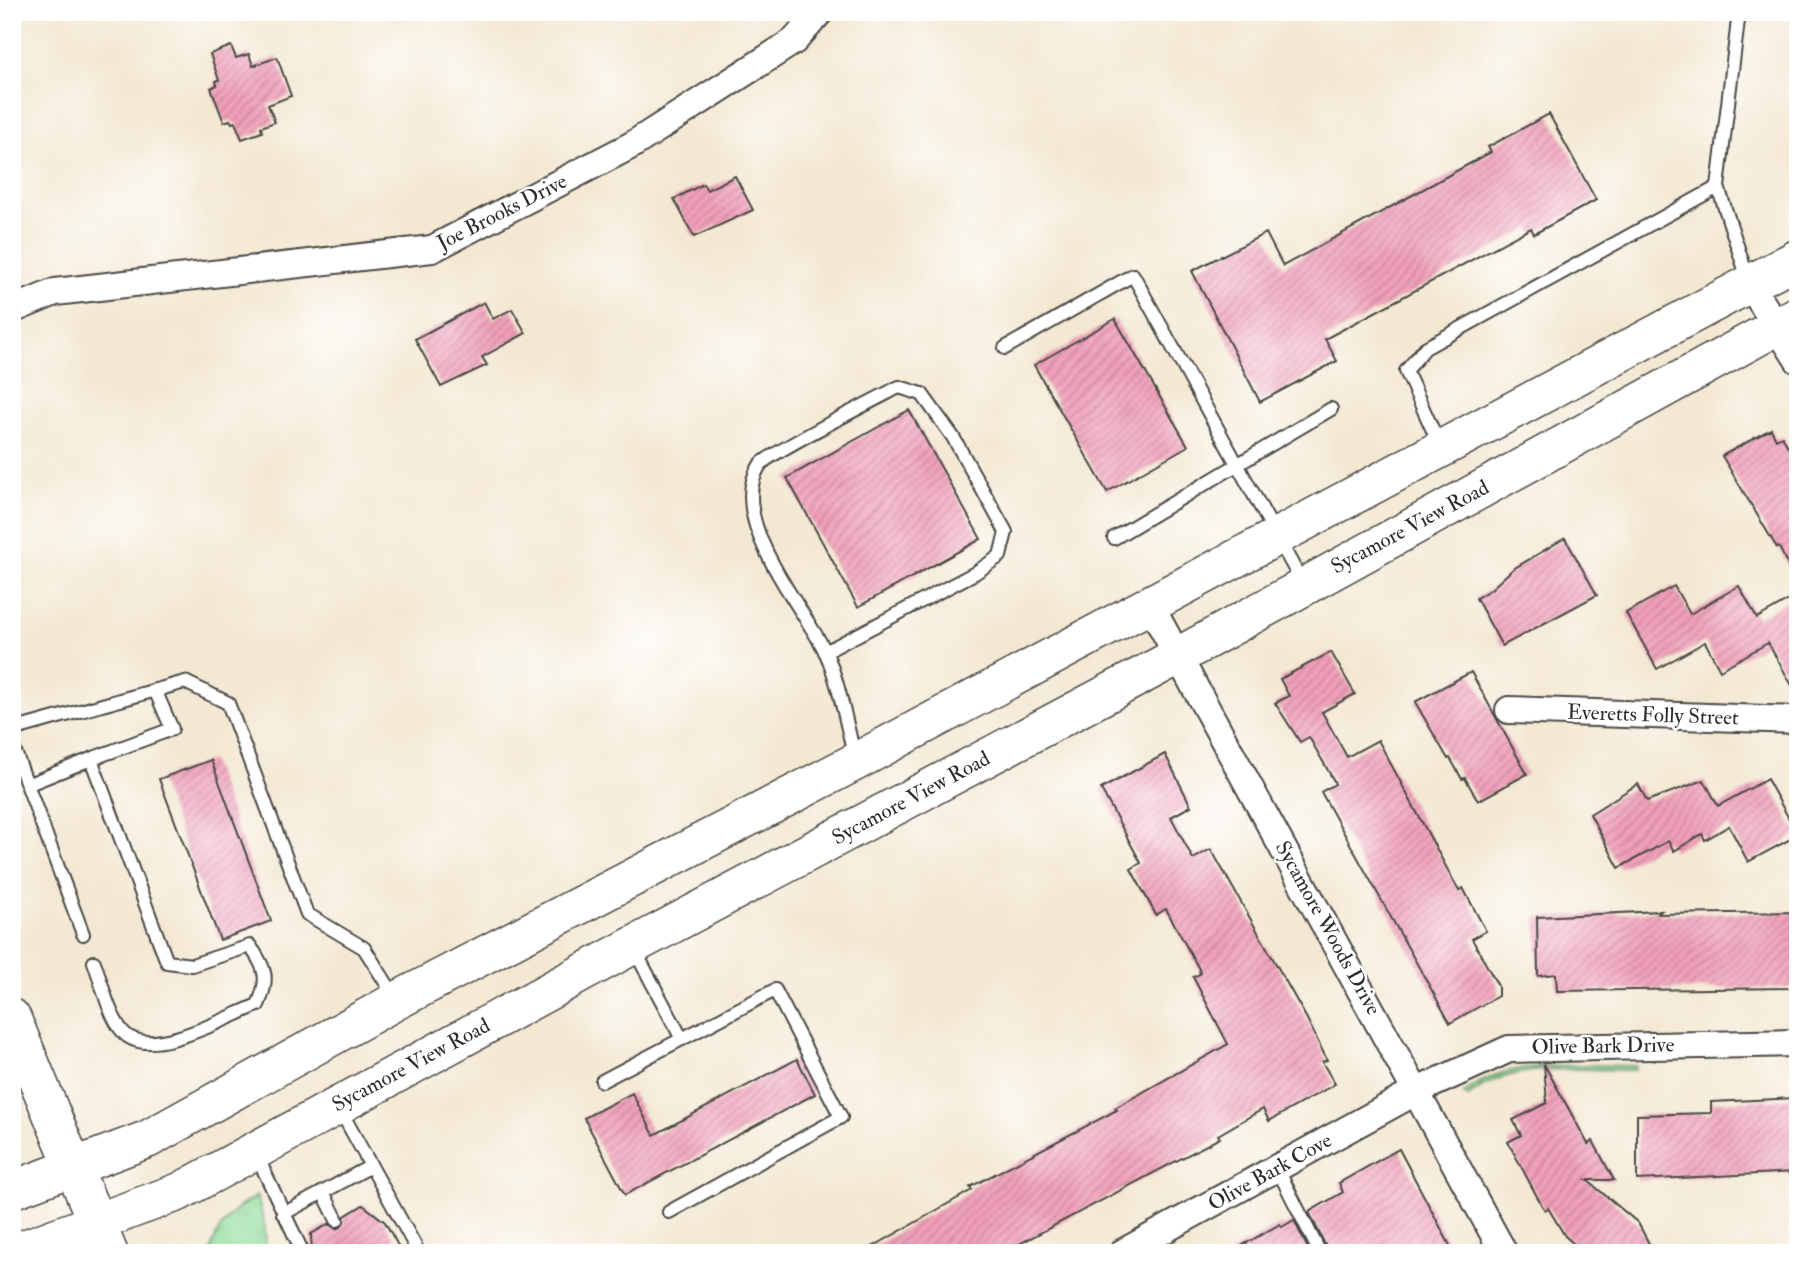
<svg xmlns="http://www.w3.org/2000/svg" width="1810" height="1265" font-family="'IM FELL Double Pica',serif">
	<defs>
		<pattern id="grass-tufts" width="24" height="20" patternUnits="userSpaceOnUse" patternTransform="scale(1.75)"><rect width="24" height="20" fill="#92de9b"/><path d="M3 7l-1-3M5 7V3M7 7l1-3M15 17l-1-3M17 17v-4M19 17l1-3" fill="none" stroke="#7ebf86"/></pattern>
		<pattern id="building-hatch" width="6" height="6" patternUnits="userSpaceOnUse" patternTransform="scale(1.75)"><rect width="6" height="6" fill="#f1a0ba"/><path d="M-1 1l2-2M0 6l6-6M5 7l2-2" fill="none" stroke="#c38397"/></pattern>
	</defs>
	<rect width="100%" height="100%" fill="#fff"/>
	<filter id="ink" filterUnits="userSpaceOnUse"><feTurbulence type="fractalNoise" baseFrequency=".0143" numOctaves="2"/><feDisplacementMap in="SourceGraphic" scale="14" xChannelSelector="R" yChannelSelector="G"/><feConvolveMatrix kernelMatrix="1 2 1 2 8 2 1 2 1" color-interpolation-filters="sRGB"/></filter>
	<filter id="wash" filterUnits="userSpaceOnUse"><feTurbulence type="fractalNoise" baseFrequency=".00686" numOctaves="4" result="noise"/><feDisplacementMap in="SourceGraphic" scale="28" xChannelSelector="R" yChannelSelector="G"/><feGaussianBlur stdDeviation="1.57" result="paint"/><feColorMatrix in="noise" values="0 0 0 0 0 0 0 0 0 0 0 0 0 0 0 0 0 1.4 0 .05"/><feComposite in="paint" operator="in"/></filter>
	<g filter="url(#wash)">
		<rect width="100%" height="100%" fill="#f3e8d2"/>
		<g fill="url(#grass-tufts)" stroke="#5e8463" stroke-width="2">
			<path d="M 1588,1065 L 1635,1066 L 1635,1070 C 1584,1070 1507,1060 1468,1097 L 1464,1094 C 1499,1063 1544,1067 1588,1065 Z"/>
			<path d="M 257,1196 L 265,1228 L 266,1253 L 210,1253 C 217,1226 233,1208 257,1196 Z"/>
		</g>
		<g id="blocks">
			<g fill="url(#building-hatch)">
				<polygon points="231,46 236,58 249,54 253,66 277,57 291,96 268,105 275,122 261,127 262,132 242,139 235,122 232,123 230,120 224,122 211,88 217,85 216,81 219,80 210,54"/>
				<polygon points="1549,114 1596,200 1534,234 1531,228 1325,339 1337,361 1260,402 1192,271 1266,233 1283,266 1491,152 1488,147"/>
				<polygon points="735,176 753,210 694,237 674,199 703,184 707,190"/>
				<polygon points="484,302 493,319 512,309 526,333 482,357 487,365 441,387 415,339"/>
				<polygon points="1115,319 1188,446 1107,492 1034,365"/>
				<polygon points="909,410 981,539 858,607 787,478"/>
				<polygon points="1771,429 1776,439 1782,436 1798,465 1798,586 1779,547 1777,548 1722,456"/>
				<polygon points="1565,538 1597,595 1502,646 1476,598 1491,589 1513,569"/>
				<polygon points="1674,586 1690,614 1739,586 1757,618 1798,595 1798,696 1768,643 1720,670 1705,642 1657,669 1626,613"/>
				<polygon points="1331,652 1355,694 1322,712 1347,757 1378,740 1459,891 1463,888 1486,931 1472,939 1498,986 1498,996 1450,1023 1321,792 1335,784 1334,781 1309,737 1300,742 1275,703 1289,696 1280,679"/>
				<polygon points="1471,672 1527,774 1478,801 1465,778 1462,779 1450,758 1448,759 1415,702"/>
				<polygon points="1165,754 1191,806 1171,817 1193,859 1211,849 1307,1019 1327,1060 1322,1062 1335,1084 1269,1121 1263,1109 1218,1135 1220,1138 1002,1253 862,1253 972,1190 970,1187 1117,1110 1115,1108 1228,1044 1193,977 1200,974 1199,969 1166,909 1156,915 1131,869 1141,863 1101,789"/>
				<polygon points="211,760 271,921 220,940 159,779"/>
				<polygon points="1767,779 1798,835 1748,862 1729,826 1705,840 1702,834 1674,851 1668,841 1619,868 1590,814 1638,784 1647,801 1704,780 1718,806"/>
				<polygon points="1661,911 1657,914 1798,912 1798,988 1557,991 1556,974 1538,976 1537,917"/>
				<polygon points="797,1059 815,1094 625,1195 584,1118 632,1093 654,1135"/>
				<polygon points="1544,1064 1588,1144 1593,1141 1614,1180 1587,1180 1638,1223 1654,1253 1584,1253 1565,1236 1548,1208 1545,1210 1541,1204 1508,1142 1521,1135 1513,1120 1547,1103"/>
				<polygon points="1796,1098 1797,1172 1637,1180 1637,1115 1711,1113 1711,1102"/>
				<polygon points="1399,1149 1454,1253 1329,1253 1309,1212 1343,1192 1339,1183"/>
				<polygon points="363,1205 385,1222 402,1253 312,1253 311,1234 329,1224 336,1229 341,1227 345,1216"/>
				<polygon points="1294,1220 1310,1253 1229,1253 1280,1224 1282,1227"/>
			</g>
		</g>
	</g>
	<g filter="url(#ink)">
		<use href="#blocks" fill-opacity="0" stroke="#494744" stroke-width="2"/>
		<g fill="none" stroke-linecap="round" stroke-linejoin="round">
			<g stroke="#494744" stroke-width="16">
				<g id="lane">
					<polyline points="1739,12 1718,187 1748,279"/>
					<polyline points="1005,348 1133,275 1303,584"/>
					<polyline points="1440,446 1406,371 1425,348 1718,187"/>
					<polyline points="1114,538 1331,409"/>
					<path d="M 825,652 L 975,573 L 1000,556 L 1006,532 L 953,437 L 922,394 L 899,387 C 878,398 768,454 760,465 C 725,517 801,604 825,651 C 838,678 847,727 855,758"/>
					<polyline points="12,730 185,682 228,703 307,914 364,948 395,997"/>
					<polyline points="12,744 83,934"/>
					<polyline points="91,759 172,729 155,690"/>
					<path d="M 29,784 L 91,759 L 167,962 L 192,965 L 250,946 C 267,969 269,980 258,1005 C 226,1017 149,1062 123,1032 C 108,1014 102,983 94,962"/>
					<polyline points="634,949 682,1039"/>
					<polyline points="602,1081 775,990 841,1117 669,1212"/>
					<polyline points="339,1108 419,1253"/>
					<polyline points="256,1154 303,1253"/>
					<polyline points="1277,1168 1320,1253"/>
					<polyline points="323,1192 337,1220"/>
					<polyline points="283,1214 371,1166"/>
				</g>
			</g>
			<g stroke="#494744" stroke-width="30">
				<g id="street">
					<polyline points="1749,283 1798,360"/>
					<polyline points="12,310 55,292 432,249 632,145 794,41 820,12"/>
					<polyline points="1150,605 1504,1253"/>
					<polyline points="1509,710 1798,720"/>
					<polyline points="1122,1253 1417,1091 1509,1049 1798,1043"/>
				</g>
			</g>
			<g stroke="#494744" stroke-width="40">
				<g id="secondary">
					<polyline points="12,1018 109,1253"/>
					<polyline points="12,1190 148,1139 396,1001 857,761 1798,258"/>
					<polyline points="12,1253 179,1192 632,946 1180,655 1798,315"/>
				</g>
			</g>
			<use href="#lane" stroke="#fff" stroke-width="12"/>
			<use href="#street" stroke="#fff" stroke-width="26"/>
			<use href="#secondary" stroke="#fff" stroke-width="37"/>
		</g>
	</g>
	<g text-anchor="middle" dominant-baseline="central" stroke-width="5" stroke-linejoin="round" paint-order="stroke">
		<g font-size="21" fill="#2b2b2b" stroke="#fff">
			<text transform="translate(502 212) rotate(-27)">Joe Brooks Drive</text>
			<text transform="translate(1410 527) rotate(-28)">Sycamore View Road</text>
			<text transform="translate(1653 715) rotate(2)">Everetts Folly Street</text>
			<text transform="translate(911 798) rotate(-28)">Sycamore View Road</text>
			<text transform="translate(1328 928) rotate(61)">Sycamore Woods Drive</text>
			<text transform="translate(1603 1046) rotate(-1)">Olive Bark Drive</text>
			<text transform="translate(411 1065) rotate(-28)">Sycamore View Road</text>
			<text transform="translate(1270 1172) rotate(-29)">Olive Bark Cove</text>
		</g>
	</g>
	<rect width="1810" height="1265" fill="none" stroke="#fff" stroke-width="42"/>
</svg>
